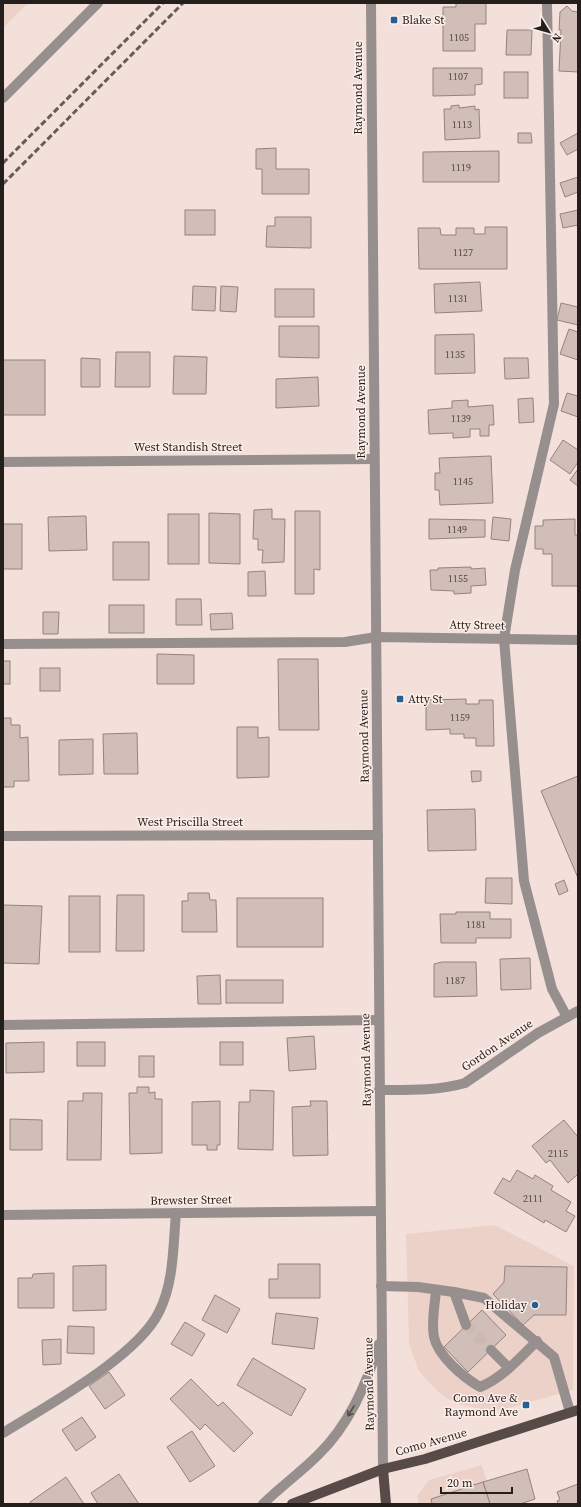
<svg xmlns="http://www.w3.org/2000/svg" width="581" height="1507" font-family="'Source Serif 4',serif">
	<rect width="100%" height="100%" fill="#f3e0da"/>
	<g fill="#ecd1c8">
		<polygon points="3,3 28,3 3,28"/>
		<polygon points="495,1225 574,1266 573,1390 505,1409 485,1410 459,1404 446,1398 434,1388 419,1371 409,1344 406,1234"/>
		<polygon points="482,1465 493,1504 419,1504 417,1496 429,1480"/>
	</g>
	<g fill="#d1beb8" stroke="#94837e">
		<polygon points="456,3 486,3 486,24 475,24 475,51 443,51 443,7 456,7"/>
		<polygon points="567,6 572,11 578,12 578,72 559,71 561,30 559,30 560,12"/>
		<polygon points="507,30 532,30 531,55 506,55"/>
		<polygon points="433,68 482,68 482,84 475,85 475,95 433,96"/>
		<rect x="504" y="72" width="24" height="26"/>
		<polygon points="459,105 459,108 475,106 475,110 479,109 480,138 445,140 444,109 451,109 451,106"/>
		<polygon points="518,133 531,133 532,143 518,143"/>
		<polygon points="578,133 578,149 567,155 560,143"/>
		<polygon points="276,148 276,169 309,169 309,194 262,194 262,169 256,169 256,149"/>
		<polygon points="499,151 499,182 423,182 423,152"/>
		<polygon points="578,177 578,192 565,197 560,183"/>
		<rect x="185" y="210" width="30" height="25"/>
		<polygon points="578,210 578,225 563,228 560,214"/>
		<polygon points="275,217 311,217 311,248 266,247 267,226 275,226"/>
		<polygon points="485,227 507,227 507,269 419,269 418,228 440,228 441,235 456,235 456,228 474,228 474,234 485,234"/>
		<polygon points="480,282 482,311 435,313 434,284"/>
		<polygon points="193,286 216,287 215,311 192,310"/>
		<polygon points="221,286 238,287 236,312 220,311"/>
		<rect x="275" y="289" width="39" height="28"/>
		<polygon points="561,303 578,307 578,325 557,320"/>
		<polygon points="279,326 319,326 319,358 279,357"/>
		<polygon points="569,329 578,332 578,360 560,354"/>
		<polygon points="474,334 475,373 435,374 435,335"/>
		<polygon points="116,352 150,352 150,387 115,387"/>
		<polygon points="174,356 207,357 206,394 173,394"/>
		<polygon points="81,358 100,359 100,387 81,387"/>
		<polygon points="504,358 528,358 529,378 505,379"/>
		<rect x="3" y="360" width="42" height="55"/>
		<polygon points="318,377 319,406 276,408 276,379"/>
		<polygon points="567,393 578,396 578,417 561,411"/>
		<polygon points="533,398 534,422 519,423 518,399"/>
		<polygon points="468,400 468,407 493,405 494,425 489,425 489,436 480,436 480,429 470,429 470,437 453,438 453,433 429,434 428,410 452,408 452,401"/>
		<polygon points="563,440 578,450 578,462 570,474 550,460"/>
		<polygon points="491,456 493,503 440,505 439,490 435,490 435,473 440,473 439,458"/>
		<polygon points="578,469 578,486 570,480"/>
		<polygon points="272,509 272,519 285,519 284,562 262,563 263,550 258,550 258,539 253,539 254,510"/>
		<polygon points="295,511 320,511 320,570 314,569 314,594 295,594"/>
		<polygon points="209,513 240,514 240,564 209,563"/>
		<rect x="168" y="514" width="31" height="50"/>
		<polygon points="86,516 87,550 49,551 48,517"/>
		<polygon points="493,517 511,519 509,541 491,539"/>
		<polygon points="429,519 485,520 485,537 429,539"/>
		<polygon points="575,519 575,535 578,535 578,586 552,586 552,554 543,554 543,549 535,549 535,526 543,526 543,520"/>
		<rect x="3" y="524" width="19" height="45"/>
		<rect x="113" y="542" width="36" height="38"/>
		<polygon points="471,567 471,569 485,568 486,585 471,586 471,593 454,594 454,591 431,590 430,570 438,570 438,568"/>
		<polygon points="265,571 266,596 248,596 248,572"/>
		<polygon points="176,599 201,599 202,625 176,625"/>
		<rect x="109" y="605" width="35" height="28"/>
		<polygon points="43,612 59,612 58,634 43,634"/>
		<polygon points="232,613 233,629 211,630 210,614"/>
		<polygon points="157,654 194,655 194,684 157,684"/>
		<polygon points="278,659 318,659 319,730 279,730"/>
		<rect x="3" y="661" width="7" height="23"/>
		<rect x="40" y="668" width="20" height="23"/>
		<polygon points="466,699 466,704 479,704 479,700 493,700 494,746 476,746 476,738 464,738 464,734 450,734 450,729 426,730 426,700"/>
		<polygon points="3,718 11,718 11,725 20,725 20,738 28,737 29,781 14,781 14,787 3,787"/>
		<polygon points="237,727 258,727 258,738 269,737 269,777 237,778"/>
		<polygon points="137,733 138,774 104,774 103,734"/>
		<polygon points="93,739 93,774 59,775 59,740"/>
		<polygon points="471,771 481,771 481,781 472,782"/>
		<polygon points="578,776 578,878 541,791"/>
		<polygon points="475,809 476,850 428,851 427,810"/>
		<polygon points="486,878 512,878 512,904 485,903"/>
		<polygon points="564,880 568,891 559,895 555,884"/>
		<polygon points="188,893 209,893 210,900 216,900 217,932 182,932 182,901 188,901"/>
		<polygon points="117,895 144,895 144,951 116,951"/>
		<rect x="69" y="896" width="31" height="56"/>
		<rect x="237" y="898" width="86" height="49"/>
		<polygon points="3,905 42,906 39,964 3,963"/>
		<polygon points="456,912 490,912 490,919 511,919 511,938 476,938 476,943 441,943 440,914 456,914"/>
		<polygon points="530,958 531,989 501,990 500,959"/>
		<polygon points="442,962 476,962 477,996 434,997 434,964"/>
		<polygon points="220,975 221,1004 198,1004 197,976"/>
		<rect x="226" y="980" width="57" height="23"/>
		<polygon points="314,1036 316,1069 289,1071 287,1038"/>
		<polygon points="44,1042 44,1072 6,1073 6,1043"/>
		<rect x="77" y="1042" width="28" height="24"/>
		<rect x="220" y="1042" width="23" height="23"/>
		<rect x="139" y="1056" width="15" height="21"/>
		<polygon points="137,1087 149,1087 149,1093 155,1092 155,1099 162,1099 162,1153 130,1154 129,1093 137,1093"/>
		<polygon points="250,1090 274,1091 273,1150 238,1149 239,1102 250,1102"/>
		<polygon points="83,1093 102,1093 101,1160 67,1160 68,1101 83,1101"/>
		<polygon points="220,1101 220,1145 217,1145 217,1150 207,1150 207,1145 192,1145 192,1102"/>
		<polygon points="310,1101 327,1101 328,1155 293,1156 292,1107 311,1106"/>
		<polygon points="10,1119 42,1120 42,1150 10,1150"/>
		<polygon points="564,1120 578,1137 578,1174 568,1183 550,1160 546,1163 532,1146"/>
		<polygon points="517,1170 533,1179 535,1175 553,1186 551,1190 571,1202 566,1211 575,1216 566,1232 545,1220 544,1223 494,1193 503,1178 510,1182"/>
		<polygon points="278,1264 320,1264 320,1298 269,1298 269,1279 278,1279"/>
		<polygon points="106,1265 106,1310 73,1311 73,1266"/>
		<polygon points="505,1266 567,1267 566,1315 534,1315 523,1325 493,1294 504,1282"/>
		<polygon points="54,1273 54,1308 18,1308 18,1278 32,1278 33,1274"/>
		<polygon points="215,1295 240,1309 227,1333 202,1320"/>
		<polygon points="482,1310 506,1335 468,1372 444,1347"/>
		<polygon points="276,1313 318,1318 314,1349 272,1344"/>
		<polygon points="185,1322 205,1334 192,1356 171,1344"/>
		<polygon points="68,1326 94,1327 94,1354 67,1353"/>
		<polygon points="61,1339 61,1364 43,1365 42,1340"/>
		<polygon points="253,1358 306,1389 291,1416 237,1385"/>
		<polygon points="109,1372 125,1395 105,1409 89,1386"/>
		<polygon points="191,1379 218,1406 223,1402 253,1433 234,1452 205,1424 200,1430 170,1399"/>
		<polygon points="82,1417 96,1437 76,1451 62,1430"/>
		<polygon points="192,1431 215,1466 190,1482 167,1447"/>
		<polygon points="527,1469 535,1499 520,1504 490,1504 483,1482"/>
		<polygon points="119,1474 139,1504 98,1504 91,1493"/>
		<polygon points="66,1477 84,1504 31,1504 30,1502"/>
		<polygon points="483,1482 490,1504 432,1504 431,1499"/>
		<polygon points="578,1484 578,1504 558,1504 557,1501 560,1500 557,1492"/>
	</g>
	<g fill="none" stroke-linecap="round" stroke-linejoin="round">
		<polyline stroke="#cab9b4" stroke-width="10" stroke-dasharray="10 5" stroke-linecap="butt" points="466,1325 491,1350"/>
		<g stroke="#978f8d" stroke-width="10">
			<polyline points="371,3 383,1469"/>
			<polyline points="547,3 554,404 515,570 504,639 524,881 552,989 567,1017"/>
			<polyline points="3,98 98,3"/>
			<polyline points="3,462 374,459"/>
			<polyline points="3,644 345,642 376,637 578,640"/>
			<polyline points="3,836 378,835"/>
			<polyline points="3,1025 378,1020"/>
			<path d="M 379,1090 C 407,1090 438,1091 465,1083 L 538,1033 L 578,1011"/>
			<polyline points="3,1215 380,1211"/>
			<polyline points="381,1286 418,1287 454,1292 484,1298 554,1357 570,1412"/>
			<path d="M 436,1290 C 435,1304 431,1323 434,1337 C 438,1356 463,1377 480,1387 C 502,1378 520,1358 537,1341"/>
			<polyline points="454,1292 466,1325"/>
			<polyline points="491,1350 509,1368"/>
			<path d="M 3,1433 C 46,1406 137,1357 159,1312 C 174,1282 173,1247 176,1213"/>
			<path d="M 263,1504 C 280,1487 300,1473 318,1455 C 349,1425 366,1385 379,1344"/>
		</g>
		<g stroke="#584a46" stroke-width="10">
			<polyline points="383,1469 386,1504"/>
			<polyline points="292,1504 383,1469 425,1459 578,1410"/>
		</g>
		<g stroke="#665c58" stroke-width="3" stroke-dasharray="6 3" stroke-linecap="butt">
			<polyline points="3,163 163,3"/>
			<polyline points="3,184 183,3"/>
		</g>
	</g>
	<defs><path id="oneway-shaft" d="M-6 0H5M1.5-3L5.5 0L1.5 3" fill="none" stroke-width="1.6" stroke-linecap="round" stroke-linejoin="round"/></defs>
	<use stroke="#534c49" href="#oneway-shaft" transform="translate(351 1411) rotate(120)"/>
	<g fill="#226097" stroke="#fdeee9" stroke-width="1.5">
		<rect x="390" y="16" width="8" height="8" rx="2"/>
		<rect x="396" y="695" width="8" height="8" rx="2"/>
		<circle cx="535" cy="1305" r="4"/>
		<rect x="522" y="1401" width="8" height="8" rx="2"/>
	</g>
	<g text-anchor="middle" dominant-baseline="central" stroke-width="3" stroke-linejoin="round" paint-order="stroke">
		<g font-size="10" fill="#504743">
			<text x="459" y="37">1105</text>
			<text x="458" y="76">1107</text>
			<text x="462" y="124">1113</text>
			<text x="461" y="167">1119</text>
			<text x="463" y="252">1127</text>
			<text x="458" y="298">1131</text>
			<text x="455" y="354">1135</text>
			<text x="461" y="418">1139</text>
			<text x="463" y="481">1145</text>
			<text x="457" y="529">1149</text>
			<text x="458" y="578">1155</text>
			<text x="460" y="717">1159</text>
			<text x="476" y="924">1181</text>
			<text x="455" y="980">1187</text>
			<text x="558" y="1153">2115</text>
			<text x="533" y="1198">2111</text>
		</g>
		<g font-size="12" fill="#251f1c" stroke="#fdeee9" text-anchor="start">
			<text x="402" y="20">Blake St</text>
			<text x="408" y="699">Atty St</text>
			<text x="527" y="1305" text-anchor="end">Holiday</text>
			<text x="518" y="1398" text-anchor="end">Como Ave &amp;<tspan x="518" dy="14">Raymond Ave</tspan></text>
		</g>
		<g font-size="12" fill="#251f1c" stroke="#fdeee9">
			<text transform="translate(358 88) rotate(-90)">Raymond Avenue</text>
			<text transform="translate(361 412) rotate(-90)">Raymond Avenue</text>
			<text x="188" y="447">West Standish Street</text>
			<text transform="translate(477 625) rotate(1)">Atty Street</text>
			<text transform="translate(364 736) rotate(-91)">Raymond Avenue</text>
			<text x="190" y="822">West Priscilla Street</text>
			<text transform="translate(497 1045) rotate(-34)">Gordon Avenue</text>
			<text transform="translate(366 1060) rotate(-91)">Raymond Avenue</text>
			<text transform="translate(191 1200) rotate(-1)">Brewster Street</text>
			<text transform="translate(369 1384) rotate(-91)">Raymond Avenue</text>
			<text transform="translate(431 1442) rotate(-16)">Como Avenue</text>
		</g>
	</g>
	<rect width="581" height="1507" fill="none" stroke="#251f1c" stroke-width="8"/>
	<g transform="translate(549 32) rotate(127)" stroke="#fdeee9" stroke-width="3" paint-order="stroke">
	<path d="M0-3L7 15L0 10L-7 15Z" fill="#251f1c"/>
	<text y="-6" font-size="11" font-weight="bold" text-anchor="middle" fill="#251f1c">N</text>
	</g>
	<path d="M441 1487v6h71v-6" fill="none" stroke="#251f1c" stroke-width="2"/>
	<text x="447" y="1487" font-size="12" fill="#251f1c" stroke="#fdeee9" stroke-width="3" paint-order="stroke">20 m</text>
</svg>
